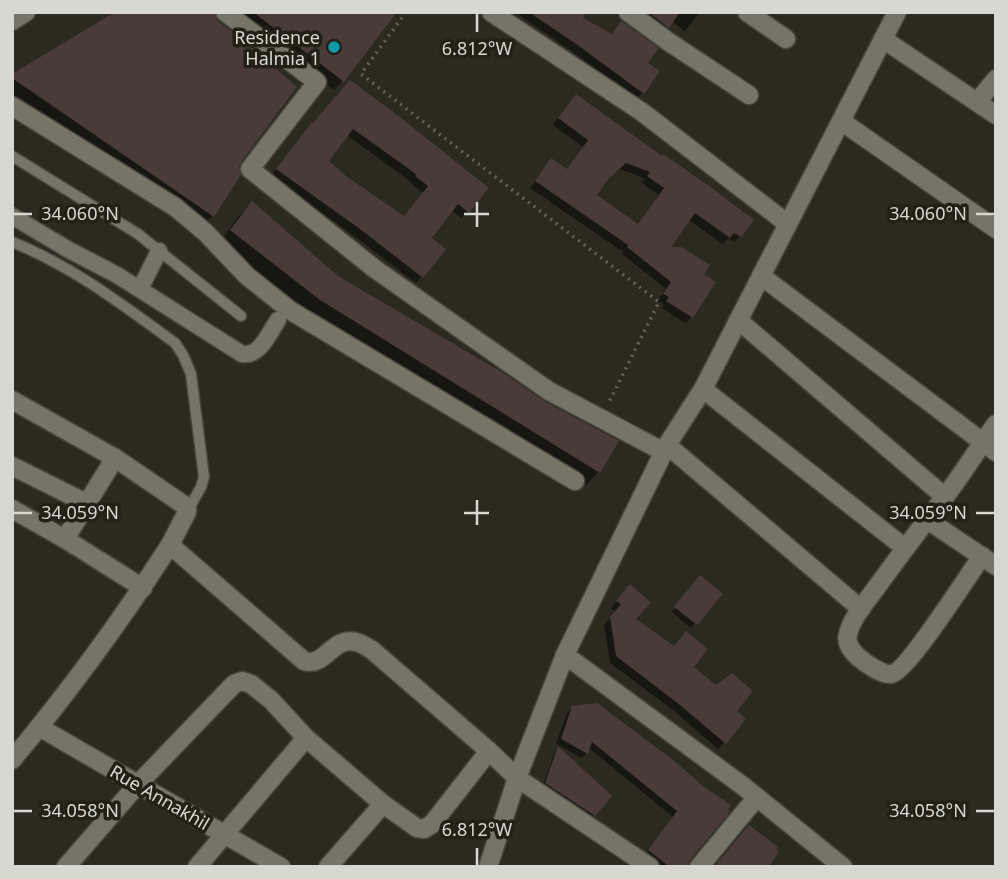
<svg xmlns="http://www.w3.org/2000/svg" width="1008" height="879" font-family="'Noto Sans',sans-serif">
	<rect width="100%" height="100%" fill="#2c2a1f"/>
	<g fill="#0007" fill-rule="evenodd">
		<polygon points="233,12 395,12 342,81 334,90"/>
		<polygon points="515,12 584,12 580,18 646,63 643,92 636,99 573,52"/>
		<polygon points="633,12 700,12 685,31 672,21 661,33"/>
		<polygon points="217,22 239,161 237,168 239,175 212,216 200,229 12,99 12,76"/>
		<path d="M 344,89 L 468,212 L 461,218 L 452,210 L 430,238 L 422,276 L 416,283 L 353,235 L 271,176 L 306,131 L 313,125 ZM 347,135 L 411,182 L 410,183 L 423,193 L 404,218 L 345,177 L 327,161 Z"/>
		<path d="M 570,102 L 740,236 L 734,242 L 728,238 L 722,244 L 688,219 L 668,248 L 702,275 L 692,317 L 685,323 L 662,308 L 664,304 L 658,301 L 666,289 L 622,254 L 623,252 L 530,188 L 551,160 L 566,171 L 583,147 L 553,125 ZM 618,168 L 645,179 L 642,183 L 659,195 L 637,226 L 595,195 L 606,179 Z"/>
		<polygon points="252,203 337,278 599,472 586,485 307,313 218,244 239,216"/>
		<polygon points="697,582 720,594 691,628 672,612"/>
		<polygon points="624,593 634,619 692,667 744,719 718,749 674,711 610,663 604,625 616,612 611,608"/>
		<polygon points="573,707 672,761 688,860 687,867 658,867 644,856 673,817 589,748 587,754 582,758 556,744 567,713"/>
		<polygon points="558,748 609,796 589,819 542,788 555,752"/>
	</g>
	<g fill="#483b38" fill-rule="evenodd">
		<polygon points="115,12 214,12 218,21 253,48 297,87 241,162 239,168 241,175 214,217 12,78 12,74"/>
		<polygon points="253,12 397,12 344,82"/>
		<polygon points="529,12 586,12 583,18 612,34 621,21 659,48 648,63 660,71 644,94 579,46"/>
		<polygon points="648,12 680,12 669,28"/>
		<path d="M 350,80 L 396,114 L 489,188 L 469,213 L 458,204 L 432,238 L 446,249 L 423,278 L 360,229 L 276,169 L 312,122 L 313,123 ZM 353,129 L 416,174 L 415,176 L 428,186 L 404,216 L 346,176 L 329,161 Z"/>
		<path d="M 576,94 L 662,156 L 663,154 L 712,188 L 754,220 L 741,237 L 734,233 L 730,238 L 695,213 L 671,247 L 681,247 L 710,265 L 704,274 L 716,282 L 693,318 L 666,301 L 669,297 L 663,294 L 671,282 L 627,247 L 628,245 L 535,181 L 551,158 L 567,169 L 588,140 L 558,118 ZM 626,163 L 650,172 L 647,176 L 664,188 L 638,224 L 597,195 L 609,178 Z"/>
		<polygon points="252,201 338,276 505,374 544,401 619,441 600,473 320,300 230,230"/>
		<polygon points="700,575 723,594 697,625 674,607"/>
		<polygon points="630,584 651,603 636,619 674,646 686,631 708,649 694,667 716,685 732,673 753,691 737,711 746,719 726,744 680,705 616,656 610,617 621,604 616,601"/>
		<polygon points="597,703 673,760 704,787 731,805 728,810 730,812 690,860 688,867 670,867 648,850 677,811 592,742 588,754 561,739 572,706"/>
		<polygon points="558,746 612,796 595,816 545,783"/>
		<polygon points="749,825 778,847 776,849 779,852 768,867 714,867"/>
	</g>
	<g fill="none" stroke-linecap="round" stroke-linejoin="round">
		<g stroke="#48463d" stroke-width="13">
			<g id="service">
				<polyline points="12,156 138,234 241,316"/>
				<path d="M 12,242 C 72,266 123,305 175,343 L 183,355 L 191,374 L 204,477 L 201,487 L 187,512"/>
			</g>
		</g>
		<g stroke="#48463d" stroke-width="19">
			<g id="pedestrian">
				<path d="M 12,216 L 69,250 L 117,275 L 242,354 C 260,357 269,333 278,320"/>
				<polyline points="140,289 159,251"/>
			</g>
		</g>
		<g stroke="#48463d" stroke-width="21">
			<g id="minor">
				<polyline points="225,12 317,82 250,169 375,269 549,391 664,452"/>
				<polyline points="491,12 642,112 788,224"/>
				<polyline points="628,12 669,42 749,95"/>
				<polyline points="747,12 786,39"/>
				<polyline points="883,39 996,115"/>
				<polyline points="977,102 996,79"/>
				<polyline points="12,106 175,207 205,232 247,276 291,311 575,481"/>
				<polyline points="841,121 996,229"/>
				<polyline points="761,276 996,452"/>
				<polyline points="738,320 945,497"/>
				<polyline points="703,389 905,548"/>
				<polyline points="12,400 115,458 184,505 187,509 187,512 170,545"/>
				<polyline points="667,445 861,609"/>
				<polyline points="12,466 86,503"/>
				<polyline points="12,509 65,539 143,588"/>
				<polyline points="926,519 996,566"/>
				<polyline points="65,539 115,458"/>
				<path d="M 982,556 C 969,574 907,672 891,674 C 882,675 865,663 858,657 C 852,651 845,643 848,634 C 852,617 866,602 876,588 C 898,558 920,528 944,498 C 962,475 978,448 996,424"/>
				<polyline points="565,655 743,786 843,867"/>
				<polyline points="39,727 281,867"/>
				<path d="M 12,760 C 69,692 122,619 170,545 L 304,661 C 325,668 332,636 356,642 C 361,643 367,647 372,650 L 489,751 L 517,778 L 650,867"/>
				<polyline points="66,867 138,784 234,684 242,681 251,684 271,700 306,738 383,804 417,828 424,829 432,824 489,751"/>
				<polyline points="197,867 306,738"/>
				<polyline points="328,867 383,804"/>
				<polyline points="488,867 517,778 565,655 667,445 703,389 897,12"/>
				<polyline points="699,867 757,797"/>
			</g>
		</g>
		<g stroke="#48463d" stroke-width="21">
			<polyline id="tertiary" points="12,21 26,12"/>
		</g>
		<polyline stroke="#65635a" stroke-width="3.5" stroke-dasharray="2 5" stroke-linecap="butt" points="406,12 361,74 659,302 608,404"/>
		<use href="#service" stroke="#767467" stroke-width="10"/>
		<use href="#pedestrian" stroke="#767467" stroke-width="16"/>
		<use href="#minor" stroke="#767467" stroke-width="18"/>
		<use href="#tertiary" stroke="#767467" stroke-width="18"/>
	</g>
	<path fill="none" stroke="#d8d7d0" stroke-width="2.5" d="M 477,14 L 477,32M 477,202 L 477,227M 14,214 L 32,214M 464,214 L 489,214M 976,214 L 994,214M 477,500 L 477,525M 14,513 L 32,513M 464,513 L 489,513M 976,513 L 994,513M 14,811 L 32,811M 976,811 L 994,811M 477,848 L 477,865"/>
	<circle fill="#0f9aa8" stroke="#232116" stroke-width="2.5" cx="334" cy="47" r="7"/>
	<g text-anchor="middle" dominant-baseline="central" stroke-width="7" stroke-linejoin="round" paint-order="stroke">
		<g font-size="18" fill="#d8d7d0" stroke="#232116" text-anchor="end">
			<text x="320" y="37">Residence<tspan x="320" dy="21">Halmia 1</tspan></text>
		</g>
		<g font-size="18" fill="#d8d7d0" stroke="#232116">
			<text transform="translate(160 797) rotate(30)">Rue Annakhil</text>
		</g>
	</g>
	<g font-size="18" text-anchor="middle" fill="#d8d7d0" stroke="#232116" stroke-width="7" stroke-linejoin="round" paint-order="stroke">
		<text x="477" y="55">6.812°W</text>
		<text x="80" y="220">34.060°N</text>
		<text x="928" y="220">34.060°N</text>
		<text x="80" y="519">34.059°N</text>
		<text x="928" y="519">34.059°N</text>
		<text x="80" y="817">34.058°N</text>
		<text x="928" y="817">34.058°N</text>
		<text x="477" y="836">6.812°W</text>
	</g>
	<rect width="1008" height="879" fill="none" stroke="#d8d7d0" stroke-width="28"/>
</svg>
